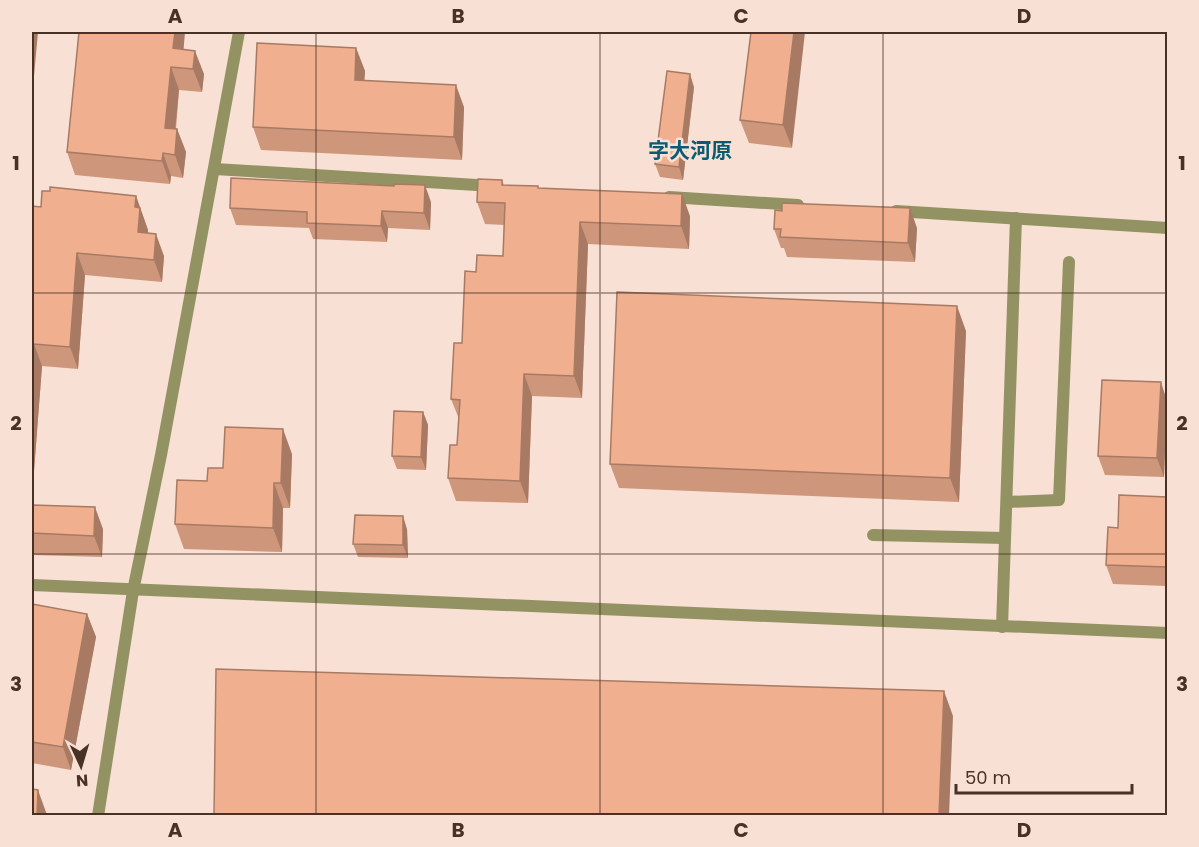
<svg xmlns="http://www.w3.org/2000/svg" width="1199" height="847" font-family="Poppins,'Noto Sans JP',sans-serif">
	<rect width="100%" height="100%" fill="#f8e0d4"/>
	<g fill="none" stroke-linecap="round" stroke-linejoin="round">
		<g stroke="#939262" stroke-width="12">
			<polyline points="1007,502 1059,500 1069,262"/>
			<polyline points="873,535 1005,538"/>
		</g>
		<g stroke="#939262" stroke-width="12">
			<polyline points="215,169 493,186"/>
			<polyline points="669,197 798,205"/>
			<polyline points="896,211 1168,228"/>
			<polyline points="1002,627 1016,218"/>
		</g>
		<g stroke="#939262" stroke-width="12">
			<polyline points="32,585 1168,633"/>
			<polyline points="98,816 133,591 161,455 239,32"/>
		</g>
	</g>
	<g fill="#ce967b">
		<polygon points="751,32 792,148 749,143 740,120"/>
		<polygon points="356,48 365,71 364,80 464,107 462,160 261,150 253,127"/>
		<polygon points="183,49 204,74 202,92 179,90 176,129 177,129 186,152 183,178 171,176 170,184 75,175 67,152"/>
		<polygon points="694,87 683,180 660,177 655,164"/>
		<polygon points="502,180 504,185 539,188 690,216 689,249 588,244 582,398 532,396 528,503 456,501 448,478 457,445 459,419 451,399 476,272 503,256 504,225 485,224 477,202"/>
		<polygon points="50,191 136,196 148,230 148,233 164,256 162,282 85,275 78,369 42,366 32,497 32,206 41,207"/>
		<polygon points="431,202 430,230 388,228 387,242 313,239 309,228 236,225 230,208"/>
		<polygon points="917,228 915,262 787,257 784,248 781,248 774,229"/>
		<polygon points="966,331 959,502 619,488 610,464"/>
		<polygon points="1167,401 1164,477 1105,475 1098,456"/>
		<polygon points="423,412 428,425 426,470 397,469 392,456"/>
		<polygon points="292,454 290,508 283,508 282,552 184,549 175,524 207,481"/>
		<polygon points="1167,497 1167,586 1113,584 1106,565"/>
		<polygon points="32,505 103,529 102,557 32,555"/>
		<polygon points="407,529 408,558 358,557 353,544"/>
		<polygon points="32,604 87,614 96,637 71,770 32,763"/>
	</g>
	<g fill="#a87a64">
		<polygon points="32,32 38,32 34,76 32,71"/>
		<polygon points="175,32 185,32 182,68 173,48"/>
		<polygon points="794,32 805,32 792,148 783,125"/>
		<polygon points="356,48 365,71 363,103 355,80"/>
		<polygon points="195,51 204,74 202,92 193,69"/>
		<polygon points="171,67 179,90 173,151 165,128"/>
		<polygon points="690,74 694,87 683,180 679,167"/>
		<polygon points="456,85 464,107 462,160 454,137"/>
		<polygon points="177,129 186,152 183,178 175,155"/>
		<polygon points="163,153 171,176 170,184 162,161"/>
		<polygon points="425,185 431,202 430,230 424,213"/>
		<polygon points="682,194 690,216 689,249 681,226"/>
		<polygon points="136,196 148,230 146,254 138,232 135,207"/>
		<polygon points="910,208 917,228 915,262 908,243"/>
		<polygon points="382,211 388,228 387,242 381,226"/>
		<polygon points="580,222 588,244 582,398 574,376"/>
		<polygon points="156,234 164,256 162,282 154,260"/>
		<polygon points="77,253 85,275 78,369 70,347"/>
		<polygon points="957,306 966,331 959,502 950,478"/>
		<polygon points="34,344 42,366 32,497 32,374"/>
		<polygon points="524,374 532,396 528,503 520,481"/>
		<polygon points="1161,382 1167,401 1164,477 1157,458"/>
		<polygon points="423,412 428,425 426,470 421,457"/>
		<polygon points="283,429 292,454 290,508 281,483"/>
		<polygon points="274,483 283,508 282,552 273,528"/>
		<polygon points="95,507 103,529 102,557 94,536"/>
		<polygon points="403,516 407,529 408,558 403,545"/>
		<polygon points="87,614 96,637 71,770 63,747"/>
		<polygon points="944,691 953,716 949,816 939,816"/>
		<polygon points="38,790 47,815 47,816 37,816"/>
	</g>
	<g fill="#f0af8f" stroke="#a87a64" stroke-width="1.5">
		<polygon points="79,32 175,32 173,48 195,51 193,69 171,67 165,128 177,129 175,155 163,153 162,161 67,152"/>
		<polygon points="751,32 794,32 783,125 740,120"/>
		<polygon points="257,43 356,48 355,80 456,85 454,137 253,127"/>
		<polygon points="667,71 690,74 679,167 655,164"/>
		<polygon points="231,178 394,186 394,184 425,185 424,213 382,211 381,226 307,223 307,212 230,208"/>
		<polygon points="478,179 502,180 502,185 538,186 538,188 682,194 681,226 580,222 574,376 524,374 520,481 448,478 450,445 457,445 460,400 451,399 454,343 462,343 465,271 476,272 477,255 503,256 505,203 477,202"/>
		<polygon points="50,187 136,196 135,207 140,208 138,232 156,234 154,260 77,253 70,347 34,344 32,374 32,206 41,207 42,191 50,191"/>
		<polygon points="782,203 910,208 908,243 780,237 781,229 774,229 775,210 782,211"/>
		<polygon points="617,292 957,306 950,478 610,464"/>
		<polygon points="1102,380 1161,382 1157,458 1098,456"/>
		<polygon points="394,411 423,412 421,457 392,456"/>
		<polygon points="225,427 283,429 281,483 274,483 273,528 175,524 177,480 207,481 208,468 223,468"/>
		<polygon points="1119,495 1167,497 1167,567 1106,565 1108,527 1118,528"/>
		<polygon points="32,505 95,507 94,536 32,533"/>
		<polygon points="355,515 403,516 403,545 353,544"/>
		<polygon points="32,604 87,614 63,747 32,742"/>
		<polygon points="216,669 944,691 939,816 214,816"/>
		<polygon points="32,789 38,790 37,816 32,816"/>
	</g>
	<path fill="none" stroke="#483125" stroke-width="1.5" stroke-opacity="0.55" d="M 316,32 L 316,816M 600,32 L 600,816M 883,32 L 883,816M 32,293 L 1168,293M 32,554 L 1168,554"/>
	<g text-anchor="middle" dominant-baseline="central" stroke-width="5" stroke-linejoin="round" paint-order="stroke">
		<g font-size="21" font-weight="bold" fill="#0b5973" stroke="#f8e0d4">
			<text x="690" y="150">字大河原</text>
		</g>
	</g>
	<rect width="1199" height="847" fill="none" stroke="#f8e0d4" stroke-width="66"/>
	<g transform="translate(81 766) rotate(176)" stroke="#f8e0d4" stroke-width="4.5" paint-order="stroke">
	<path d="M0-4.5L10 22L0 15L-10 22Z" fill="#483125"/>
	<text y="-9" font-size="16" font-weight="bold" text-anchor="middle" fill="#483125">N</text>
	</g>
	<path d="M956 784v9h176v-9" fill="none" stroke="#483125" stroke-width="3"/>
	<text x="965" y="784" font-size="18" fill="#483125" stroke="#f8e0d4" stroke-width="4.5" paint-order="stroke">50 m</text>
	<rect x="33" y="33" width="1133" height="781" fill="none" stroke="#483125" stroke-width="2"/>
	<g font-size="20" text-anchor="middle" font-weight="bold" fill="#483125">
		<text x="175" y="23">A</text>
		<text x="458" y="23">B</text>
		<text x="741" y="23">C</text>
		<text x="1024" y="23">D</text>
		<text x="16" y="170">1</text>
		<text x="1182" y="170">1</text>
		<text x="16" y="430">2</text>
		<text x="1182" y="430">2</text>
		<text x="16" y="691">3</text>
		<text x="1182" y="691">3</text>
		<text x="175" y="837">A</text>
		<text x="458" y="837">B</text>
		<text x="741" y="837">C</text>
		<text x="1024" y="837">D</text>
	</g>
</svg>
